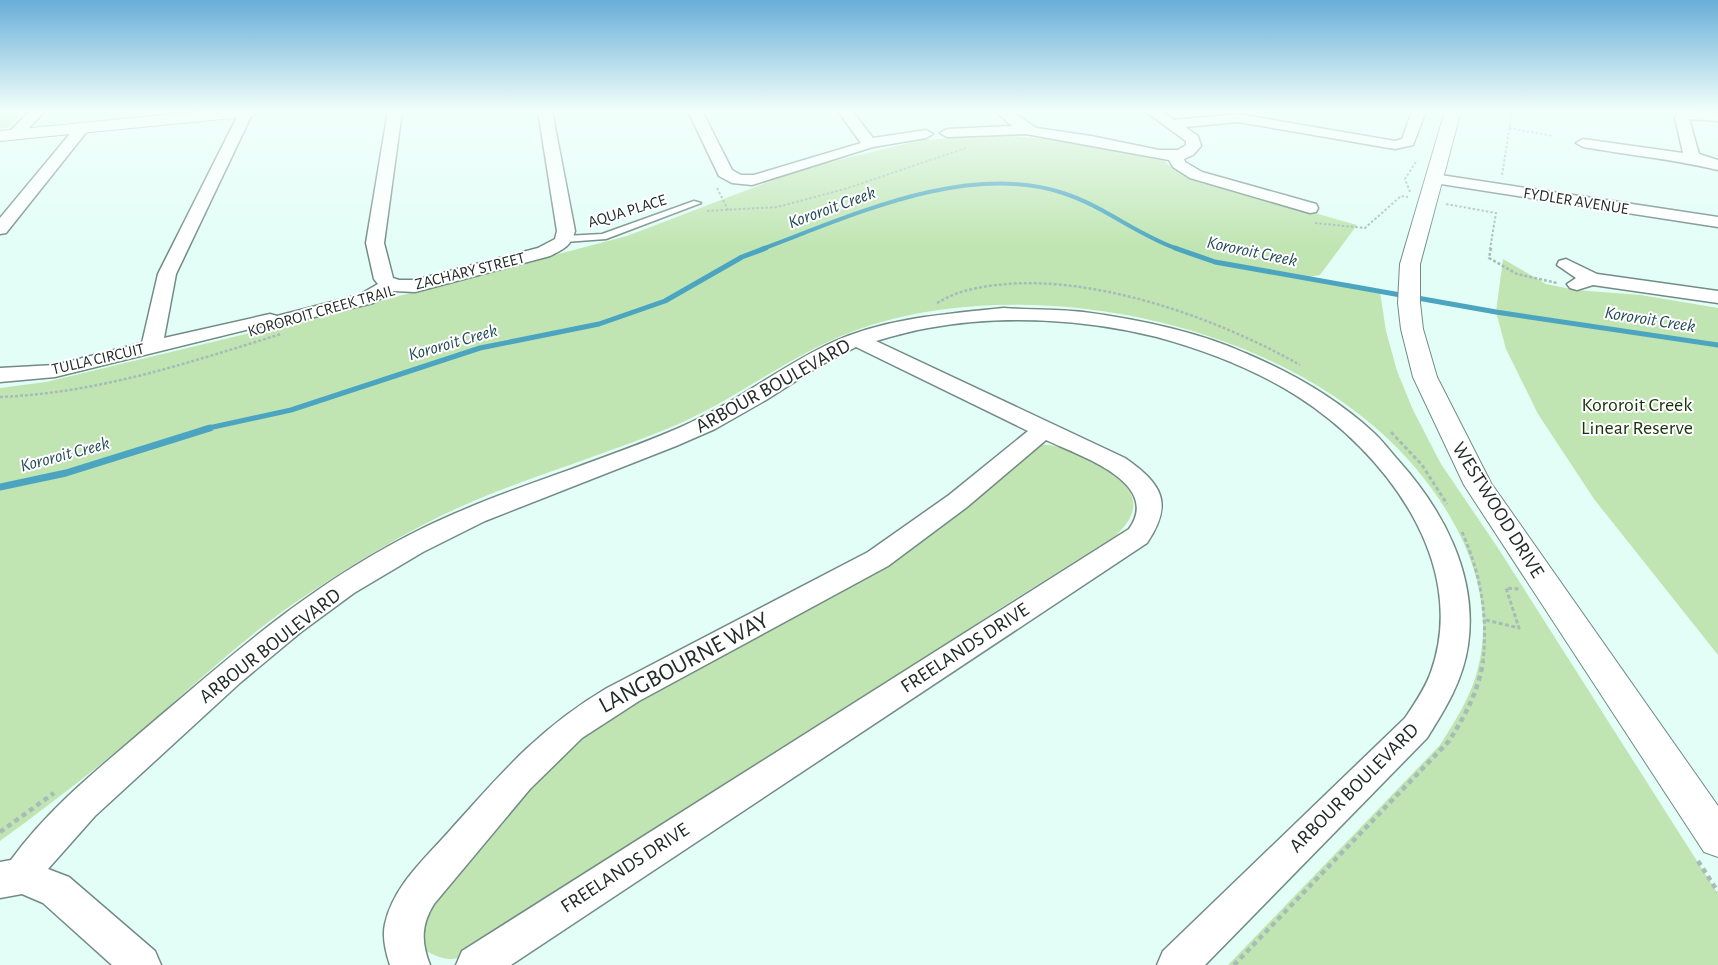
<svg xmlns="http://www.w3.org/2000/svg" width="1718" height="965" font-family="'Alegreya Sans',sans-serif">
	<rect width="100%" height="100%" fill="#e3fef7"/>
	<g fill="#c0e5b2">
		<polygon points="0,111 24,111 9,127 0,129"/>
		<path d="M 998,135 L 1060,140 L 1164,161 L 1175,170 L 1195,179 L 1357,225 L 1320,275 L 1303,278 L 1380,292 L 1386,331 L 1397,371 L 1413,410 L 1441,464 L 1498,548 L 1718,894 L 1718,965 L 1228,965 L 1440,745 C 1455,721 1471,697 1478,668 C 1497,593 1460,520 1413,465 C 1292,325 1044,272 871,325 C 799,347 742,397 674,426 C 609,453 541,473 476,500 C 416,525 361,559 308,594 C 251,631 202,678 151,722 C 103,764 52,803 0,841 L 0,388 L 46,382 L 353,308 L 627,236 L 789,174 L 830,162 L 922,140 Z"/>
		<polygon points="1503,259 1546,284 1576,290 1641,295 1718,308 1718,655 1594,499 1538,414 1506,349 1496,312"/>
		<path d="M 1037,445 C 1058,443 1074,452 1091,462 C 1126,480 1153,502 1115,536 L 999,609 L 842,713 L 466,955 C 450,963 439,958 424,950 L 422,912 L 567,743 L 678,675 Z"/>
	</g>
	<g fill="none" stroke-linecap="round" stroke-linejoin="round">
		<path stroke="#4ca5c0" stroke-width="4" d="M 762,249 C 851,216 967,161 1063,193 C 1104,206 1137,235 1178,249"/>
		<g stroke="#4ca5c0" stroke-width="5">
			<polyline points="1175,248 1215,262 1496,312 1718,345"/>
			<polyline points="204,429 291,410 480,348 599,324 665,301 742,257 766,248"/>
		</g>
		<polyline stroke="#4ca5c0" stroke-width="7" points="0,487 66,473 210,428"/>
		<g stroke="#738b85" stroke-width="3">
			<polygon id="service" points="694,201 701,203 606,239 565,242 561,239 565,236 602,234"/>
		</g>
		<g stroke="#738b85" stroke-width="3">
			<g id="minor">
				<polygon points="30,111 45,111 20,137 10,137 8,134 10,131"/>
				<path d="M 240,111 L 253,112 L 176,274 L 164,338 L 270,314 L 277,316 L 359,295 L 378,284 L 374,279 L 366,243 L 388,111 L 402,111 L 384,243 L 393,278 L 399,280 L 415,280 L 538,248 L 555,239 L 557,231 L 538,111 L 552,111 L 575,231 C 571,246 564,249 550,256 L 415,292 L 394,291 L 373,303 L 285,324 L 278,322 L 55,377 L 0,382 L 0,368 L 55,365 L 142,343 L 158,274 Z"/>
				<polygon points="688,111 702,111 732,170 741,175 754,175 861,143 838,111 852,111 873,138 926,130 933,134 926,138 873,147 752,185 732,183 719,176"/>
				<polygon points="995,111 1011,111 1036,128 1091,136 1159,150 1178,150 1186,145 1186,141 1145,111 1161,111 1174,120 1238,114 1395,141 1402,139 1412,111 1426,111 1413,145 1395,149 1238,122 1185,127 1198,136 1201,146 1193,155 1184,159 1185,162 1202,172 1316,204 1318,208 1316,212 1310,213 1190,178 1173,167 1169,160 1026,134 947,137 940,133 947,129 1012,126"/>
				<path d="M 1681,111 L 1718,113 L 1718,121 L 1689,119 L 1699,154 L 1718,160 L 1718,170 C 1674,159 1628,155 1583,147 L 1576,143 L 1583,139 L 1683,153 L 1675,118 L 1677,112 Z"/>
				<polygon points="83,123 90,127 88,130 6,233 0,234 0,218 78,124"/>
				<polygon points="1434,174 1718,217 1718,227 1428,182 1426,179 1428,176"/>
				<polygon points="1566,259 1597,274 1718,291 1718,303 1593,285 1577,290 1570,288 1567,284 1576,278 1557,265 1559,261"/>
				<path d="M 1004,308 C 1030,310 1057,309 1083,312 C 1136,319 1196,331 1245,353 C 1290,372 1336,398 1373,432 C 1382,440 1390,451 1398,460 C 1443,510 1478,575 1468,645 C 1463,680 1446,708 1427,738 L 1205,965 L 1157,965 L 1163,951 L 1405,718 C 1415,703 1425,689 1431,672 C 1470,563 1385,452 1297,396 C 1256,370 1205,350 1157,337 C 1085,319 1002,314 928,328 C 911,331 893,336 876,341 L 1125,458 C 1162,484 1174,503 1147,543 L 511,965 L 456,965 L 462,951 L 1129,529 C 1163,482 1077,455 1046,440 L 967,507 L 888,566 L 639,701 L 582,738 L 530,789 L 434,904 C 421,925 421,942 430,965 L 390,965 C 386,953 382,937 385,924 C 394,884 427,857 452,828 C 502,772 541,727 607,688 L 868,552 L 949,495 L 1028,431 L 856,347 L 821,365 L 766,400 L 715,429 L 676,446 L 485,521 L 423,552 L 354,593 L 301,632 L 241,682 L 95,816 L 48,869 L 69,877 L 155,951 L 161,965 L 112,965 L 43,903 L 22,894 L 0,898 L 0,862 L 11,860 C 50,806 103,765 153,722 C 241,647 316,581 421,529 C 505,488 596,464 681,427 C 736,403 781,366 833,342 C 886,318 947,314 1004,308 Z"/>
			</g>
		</g>
		<g stroke="#738b85" stroke-width="2">
			<g id="tertiary">
				<polygon points="206,111 260,111 252,116 0,141 0,131"/>
				<polygon points="1445,111 1461,111 1420,264 1420,303 1423,329 1437,377 1491,483 1718,806 1718,857 1704,852 1464,485 1413,377 1401,329 1398,303 1400,264"/>
			</g>
		</g>
		<g stroke="#a7bcb7" stroke-width="2" stroke-dasharray="2.5 2" stroke-linecap="butt">
			<polyline points="1509,128 1553,136"/>
			<polyline points="1502,175 1512,113 1518,111"/>
			<polyline points="717,188 728,210"/>
			<polyline points="1410,192 1405,179 1417,160"/>
			<polyline points="1446,204 1496,213 1490,249"/>
			<polyline points="707,211 777,207 845,189 966,148"/>
			<polyline points="1315,223 1365,228 1401,196 1408,197"/>
		</g>
		<g stroke="#a7bcb7" stroke-width="2.5" stroke-dasharray="3 2" stroke-linecap="butt">
			<polyline points="1491,248 1489,258 1517,274 1557,283"/>
			<path d="M 937,303 C 945,299 953,294 961,292 C 1064,262 1210,314 1300,365"/>
			<path d="M 0,397 C 98,393 188,363 281,334"/>
		</g>
		<g stroke="#a7bcb7" stroke-width="3" stroke-dasharray="4 2.5" stroke-linecap="butt">
			<polyline points="1391,432 1422,465 1447,504"/>
			<path d="M 1462,532 C 1481,575 1488,615 1483,662"/>
			<polyline points="1486,620 1519,628 1506,588 1519,589"/>
		</g>
		<g stroke="#a7bcb7" stroke-width="4.5" stroke-dasharray="5 4" stroke-linecap="butt">
			<polyline points="0,832 54,793"/>
			<polyline points="1698,861 1718,892"/>
			<path d="M 1234,965 L 1449,741 C 1465,716 1479,690 1483,661"/>
		</g>
		<use href="#service" fill="#fff" fill-rule="evenodd"/>
		<use href="#minor" fill="#fff" fill-rule="evenodd"/>
		<use href="#tertiary" fill="#fff" fill-rule="evenodd"/>
	</g>
	<linearGradient id="sky" x2="0" y2="1"><stop stop-color="#69aed8"/><stop offset="0.45" stop-color="#f2fffb"/><stop offset="1" stop-color="#f2fffb" stop-opacity="0"/></linearGradient>
	<rect width="1718" height="246" fill="url(#sky)"/>
	<g text-anchor="middle" dominant-baseline="central" stroke-width="4" stroke-linejoin="round" paint-order="stroke">
		<g font-size="16" fill="#212b28" stroke="#fff">
			<text transform="translate(1576 201) rotate(9)">FYDLER AVENUE</text>
			<text transform="translate(627 211) rotate(-17)">AQUA PLACE</text>
			<text transform="translate(470 271) rotate(-14)">ZACHARY STREET</text>
			<text transform="translate(321 311) rotate(-16)">KOROROIT CREEK TRAIL</text>
			<text transform="translate(98 359) rotate(-13)">TULLA CIRCUIT</text>
		</g>
		<g font-size="18" font-style="italic" fill="#234b57" stroke="#fff">
			<text transform="translate(832 208) rotate(-20)">Kororoit Creek</text>
			<text transform="translate(1252 252) rotate(12)">Kororoit Creek</text>
			<text transform="translate(1650 320) rotate(9)">Kororoit Creek</text>
			<text transform="translate(453 343) rotate(-16)">Kororoit Creek</text>
			<text transform="translate(65 455) rotate(-15)">Kororoit Creek</text>
		</g>
		<g font-size="20" fill="#212b28" stroke="#fff">
			<text transform="translate(773 386) rotate(-29)">ARBOUR BOULEVARD</text>
			<text transform="translate(1498 510) rotate(58)">WESTWOOD DRIVE</text>
			<text transform="translate(270 646) rotate(-38)">ARBOUR BOULEVARD</text>
			<text transform="translate(965 648) rotate(-33)">FREELANDS DRIVE</text>
			<text transform="translate(1354 788) rotate(-45)">ARBOUR BOULEVARD</text>
			<text transform="translate(625 868) rotate(-33)">FREELANDS DRIVE</text>
		</g>
		<g font-size="20" fill="#173309" stroke="#fff">
			<text x="1637" y="405">Kororoit Creek<tspan x="1637" dy="23">Linear Reserve</tspan></text>
		</g>
		<g font-size="24" fill="#212b28" stroke="#fff">
			<text transform="translate(684 663) rotate(-28)">LANGBOURNE WAY</text>
		</g>
	</g>
</svg>
